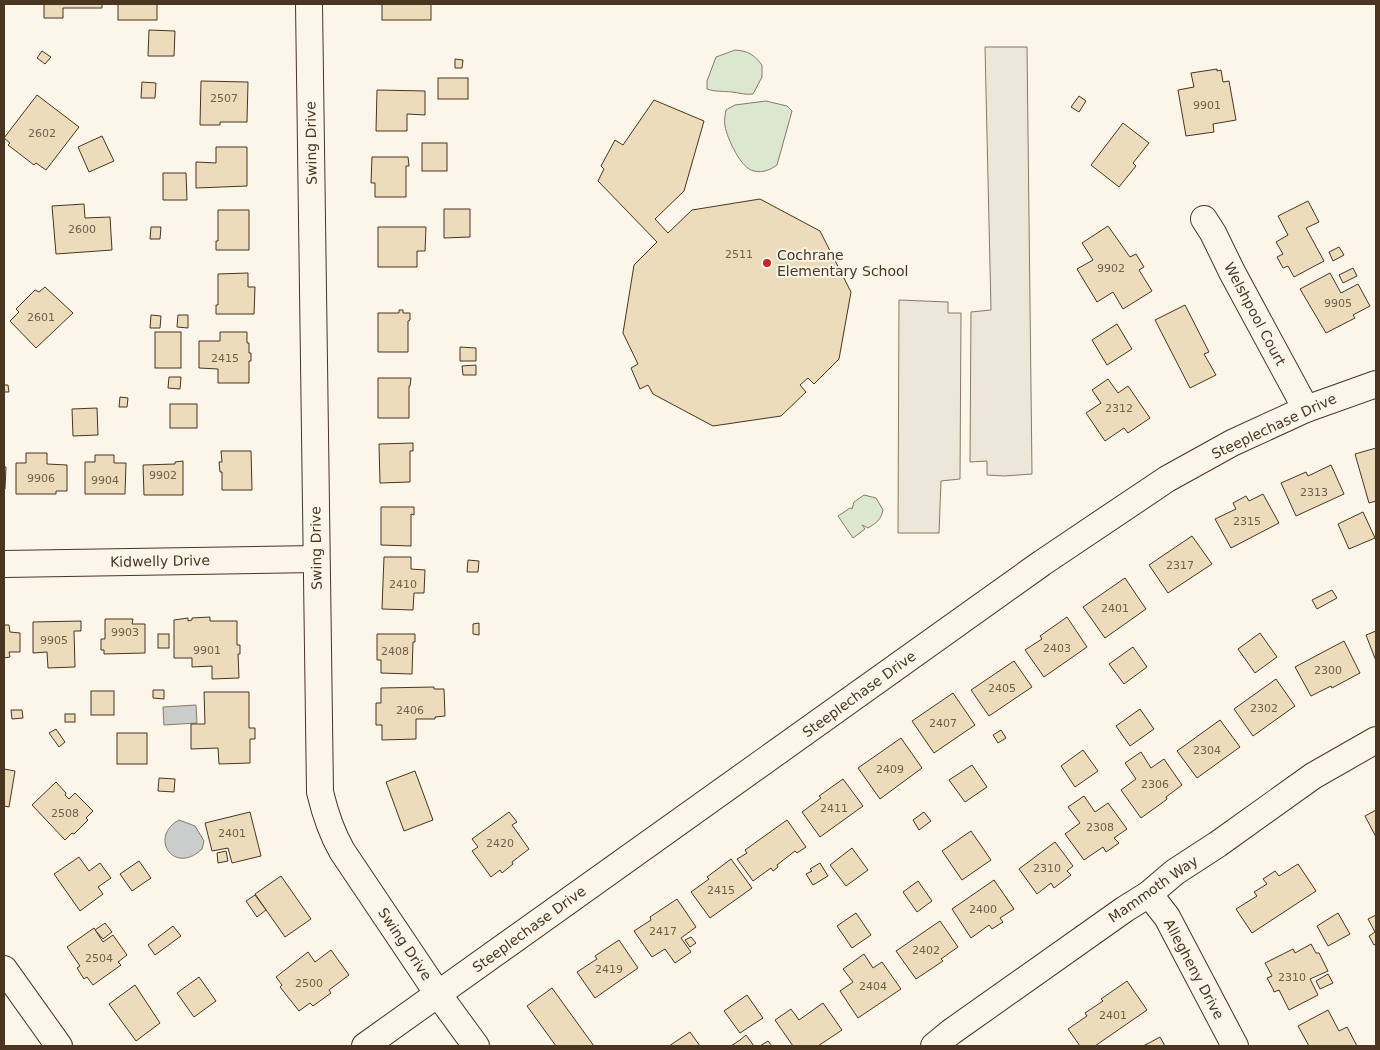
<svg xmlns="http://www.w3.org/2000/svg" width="1380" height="1050" font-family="'DejaVu Sans',sans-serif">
	<rect width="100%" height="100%" fill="#fbf6e9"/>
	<g fill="#dce7d0" stroke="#887966">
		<path d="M 735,50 C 749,51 754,55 762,65 L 762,77 L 753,94 C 745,95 740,93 732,92 C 723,91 716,92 707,89 L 707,81 L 716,57 Z"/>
		<path d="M 766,101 L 787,106 L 792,111 L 777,165 C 770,170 763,173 754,171 C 741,169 727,138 725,126 C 724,120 725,115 726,110 L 735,105 Z"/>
		<path d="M 864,495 L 876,498 L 883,510 C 881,520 876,523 868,528 L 862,525 L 865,529 L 853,538 L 838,516 L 850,508 L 852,509 L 854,502 Z"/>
	</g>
	<g fill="#ede7d9" stroke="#887966">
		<polygon points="985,47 1027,47 1032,474 1004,476 987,475 987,461 970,462 971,312 991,310"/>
		<polygon points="899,300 948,302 948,313 961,313 960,479 941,481 939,533 898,533"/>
	</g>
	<g fill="#c9cecd" stroke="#887966">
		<polygon points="196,705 197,723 164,725 163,707"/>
		<path d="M 179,820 L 195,826 L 204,841 L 202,849 C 174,876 148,837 179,820 Z"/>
	</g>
	<g fill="#ecdcbc" stroke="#4a3520">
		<polygon points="44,4 102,4 102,8 63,8 63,18 44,18"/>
		<rect x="118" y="4" width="39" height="16"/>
		<rect x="382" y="4" width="49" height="16"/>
		<polygon points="149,30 175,31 174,56 148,56"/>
		<polygon points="42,51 51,57 45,64 37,58"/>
		<polygon points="455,59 463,60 462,68 455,68"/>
		<polygon points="1217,69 1217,71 1221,70 1223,82 1229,81 1236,120 1213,124 1214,132 1186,136 1178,90 1194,87 1191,73"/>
		<rect x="438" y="78" width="30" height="21"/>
		<polygon points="201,81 248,82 247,122 220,122 220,125 200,125"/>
		<polygon points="142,82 156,83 155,98 141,98"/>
		<polygon points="377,90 425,91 425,115 407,114 407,131 376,131"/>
		<polygon points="37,95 79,127 46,170 36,163 34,165 8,145 10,143 4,138"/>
		<polygon points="1079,96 1086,101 1079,112 1071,107"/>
		<polygon points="654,100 704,121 684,191 655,219 668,233 692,210 760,199 820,231 851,292 839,359 814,384 808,378 800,385 806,392 781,416 713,426 653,394 648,385 640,389 631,368 638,364 623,333 634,265 657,242 598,181 604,169 601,166 615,140 623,145"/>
		<polygon points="1123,123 1149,143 1133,163 1136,166 1119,187 1091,165"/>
		<polygon points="102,136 114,161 89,172 78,147"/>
		<rect x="422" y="143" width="25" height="28"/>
		<polygon points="216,147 247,147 247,186 196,188 196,162 216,163"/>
		<polygon points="372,157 408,157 409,166 406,166 406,197 375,197 375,183 371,183"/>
		<polygon points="163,173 186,173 187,200 163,200"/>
		<polygon points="1308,201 1319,222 1306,228 1324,261 1294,277 1288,266 1283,268 1277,257 1283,254 1276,242 1288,235 1278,216"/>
		<polygon points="84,204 85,218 110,217 112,250 56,254 52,206"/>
		<polygon points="444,209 470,209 470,237 444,238"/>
		<polygon points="218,210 249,210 249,250 216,250 216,241 218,241"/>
		<polygon points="1108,226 1130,257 1136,254 1144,267 1139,270 1152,291 1123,309 1113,292 1097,302 1077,269 1093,260 1082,243"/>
		<polygon points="151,227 161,227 160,239 150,239"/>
		<polygon points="378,227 426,227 425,251 417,251 417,267 378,267"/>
		<polygon points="1339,247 1344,255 1333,261 1329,252"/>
		<polygon points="1353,268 1357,276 1343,283 1339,275"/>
		<polygon points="248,273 248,287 255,287 254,314 216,314 216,305 218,305 218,274"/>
		<polygon points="1330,273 1341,293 1358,284 1370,306 1353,315 1355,318 1326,333 1300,289"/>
		<polygon points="45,287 73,313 36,348 10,321 19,312 16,309 35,290 39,292"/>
		<polygon points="1185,305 1209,352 1204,354 1216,375 1190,388 1155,320"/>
		<polygon points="399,310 403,310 403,313 410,313 410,320 408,321 408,352 378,352 378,313 399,313"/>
		<polygon points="151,315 161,316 160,328 150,328"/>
		<polygon points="178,315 188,315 188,328 177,327"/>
		<polygon points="1117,324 1132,349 1107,365 1092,340"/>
		<rect x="155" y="332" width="26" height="36"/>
		<polygon points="220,332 247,332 247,343 249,343 249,353 251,353 251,361 249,361 249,383 218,383 218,369 199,368 199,341 220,341"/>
		<polygon points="460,347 476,348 476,361 460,361"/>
		<polygon points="476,365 476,375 463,375 462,366"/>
		<polygon points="169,377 181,377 180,389 168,388"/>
		<polygon points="378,378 411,378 410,386 409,386 409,418 378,418"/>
		<polygon points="1108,379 1118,393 1128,386 1150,418 1128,433 1124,428 1105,441 1086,413 1101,403 1092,390"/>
		<polygon points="4,385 8,385 9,392 4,392"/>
		<polygon points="120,397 128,398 127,407 119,407"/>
		<rect x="170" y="404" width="27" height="24"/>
		<polygon points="97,408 98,435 73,436 72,409"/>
		<polygon points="413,443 413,451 410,451 410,482 380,483 379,444"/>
		<polygon points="1376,448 1376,501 1369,503 1355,454"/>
		<polygon points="221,451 251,451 252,490 222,490 222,472 220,472 219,462 222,462"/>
		<polygon points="26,453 47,453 47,464 67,465 67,491 56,491 56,494 16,494 16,463 26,463"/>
		<polygon points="95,455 114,455 114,463 126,463 125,494 85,494 85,462 95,462"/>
		<polygon points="183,461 183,495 144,495 143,465 175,464 175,462"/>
		<polygon points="1331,465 1344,494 1296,516 1281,483 1306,472 1308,476"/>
		<polygon points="4,467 6,467 5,489 4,489"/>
		<polygon points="1263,494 1279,523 1231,548 1215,519 1236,509 1233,503 1246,496 1249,501"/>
		<polygon points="381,507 414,507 414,515 411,514 411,546 381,545"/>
		<polygon points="1363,512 1375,538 1349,549 1338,524"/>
		<polygon points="1192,536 1212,564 1168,593 1149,565"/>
		<polygon points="384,557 411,557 411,569 425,570 424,593 414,593 413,610 382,609"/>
		<polygon points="468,560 479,561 478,572 467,572"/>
		<polygon points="1125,578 1146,609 1105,638 1083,607"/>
		<polygon points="1332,590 1337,598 1317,609 1312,600"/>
		<polygon points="210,617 210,621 237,621 237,645 240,645 240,654 238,654 239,678 212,679 212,666 192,667 192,658 174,658 174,620 188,618 188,621 192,620 192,618"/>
		<polygon points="1067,617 1087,647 1044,677 1025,650 1042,639 1040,636"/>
		<polygon points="105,619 133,619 132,624 145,624 145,653 104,654 104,650 101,650 101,639 105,639"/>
		<polygon points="81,621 81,631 74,631 75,667 48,668 47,652 33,653 33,622"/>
		<polygon points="479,623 479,635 473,634 473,624"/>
		<polygon points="4,625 9,625 10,632 20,633 20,652 9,652 10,657 4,658"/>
		<polygon points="1376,631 1376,661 1366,635"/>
		<polygon points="1260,633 1277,657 1255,673 1238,649"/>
		<rect x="158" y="634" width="11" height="14"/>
		<polygon points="377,634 415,634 415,642 413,642 412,674 381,673 381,660 377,660"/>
		<polygon points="1344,641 1360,673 1332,688 1331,686 1311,696 1295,667"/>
		<polygon points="1133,647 1147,667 1124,684 1109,664"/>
		<polygon points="1014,661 1032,687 989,716 971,690"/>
		<polygon points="1276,679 1295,706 1253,736 1234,709"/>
		<polygon points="434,687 434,689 444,689 445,716 435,717 435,719 416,719 416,739 382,740 382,725 376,725 376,703 381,703 381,688"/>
		<polygon points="153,690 164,690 164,699 153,698"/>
		<rect x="91" y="691" width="23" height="24"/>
		<polygon points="204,692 249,692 249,728 255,728 255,739 250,739 250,763 219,764 218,748 191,749 191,724 205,724"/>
		<polygon points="953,693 975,725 934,753 912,721"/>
		<polygon points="1140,709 1154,729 1130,746 1116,726"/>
		<polygon points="11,710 22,710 23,718 12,719"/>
		<rect x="65" y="714" width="10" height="8"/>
		<polygon points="1220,720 1240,747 1197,778 1177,751"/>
		<polygon points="56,729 65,742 59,747 49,733"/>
		<polygon points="1001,730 1006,738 998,743 993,735"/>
		<rect x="117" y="733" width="30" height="31"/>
		<polygon points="901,738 922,768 880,799 858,768"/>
		<polygon points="1083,750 1098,771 1075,787 1061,766"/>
		<polygon points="1141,752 1151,768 1164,759 1182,785 1166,797 1167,799 1166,800 1141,818 1121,790 1136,779 1125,763"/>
		<polygon points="972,765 987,787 965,802 949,780"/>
		<polygon points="4,769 15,771 9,807 4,806"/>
		<polygon points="415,771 433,820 404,831 386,782"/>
		<polygon points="159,778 175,779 174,792 158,791"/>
		<polygon points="843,779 863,806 820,837 802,812 821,798 819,796"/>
		<polygon points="56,782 66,793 65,795 69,799 75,793 93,811 86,818 88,820 74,834 72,833 65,840 32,805"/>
		<polygon points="1084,796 1095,812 1108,803 1127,829 1114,838 1119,843 1112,848 1106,852 1103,847 1084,860 1065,834 1080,823 1068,807"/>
		<polygon points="1376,810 1376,837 1365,816"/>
		<polygon points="250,812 261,856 232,863 228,848 212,851 205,823"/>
		<polygon points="509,812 517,822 512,825 529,849 512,862 513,864 502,873 500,870 491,877 472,851 478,847 472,839"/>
		<polygon points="924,812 931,821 919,830 913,820"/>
		<polygon points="787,820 806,847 797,853 795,851 777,865 778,867 773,871 771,868 753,881 737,859 747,853 745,850"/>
		<polygon points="971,831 991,860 962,880 942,851"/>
		<polygon points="1055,842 1073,866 1067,871 1071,875 1054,888 1051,883 1037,894 1019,869"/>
		<polygon points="852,848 868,870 846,886 830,865"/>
		<polygon points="226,851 228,861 218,863 217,853"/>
		<polygon points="79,857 89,871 100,863 111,878 98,887 103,894 80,911 54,874"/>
		<polygon points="731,859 752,888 710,918 691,892 709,879 707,877"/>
		<polygon points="139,861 151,878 132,891 120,874"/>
		<polygon points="820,863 828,876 813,885 806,874 812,871 810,869"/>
		<polygon points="1298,864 1316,891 1252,933 1236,909 1257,896 1254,892 1267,884 1263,879 1275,871 1279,876"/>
		<polygon points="281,876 311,919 285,937 255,894"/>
		<polygon points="994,880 1014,909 1000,918 1003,922 992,929 989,925 971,938 952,909"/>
		<polygon points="918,881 932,901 917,912 903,892"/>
		<polygon points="255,895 266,910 257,917 246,901"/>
		<polygon points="677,899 696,927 681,938 691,952 675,963 665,949 652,957 634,931 651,920 650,917"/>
		<polygon points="856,913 871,935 852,948 837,926"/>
		<polygon points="1338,913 1350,934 1328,946 1317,926"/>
		<polygon points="1376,915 1376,944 1374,945 1369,936 1375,932 1368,919"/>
		<polygon points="940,921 958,947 941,959 943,961 916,979 896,951"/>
		<polygon points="105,923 112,932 103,939 95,930"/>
		<polygon points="173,926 181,936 155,955 148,945"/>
		<polygon points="94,928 103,942 113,935 127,955 118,962 121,965 93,985 87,977 84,979 77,968 80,966 67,947"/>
		<polygon points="691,937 696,943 690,947 685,940"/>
		<polygon points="619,940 638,968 595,998 577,972 597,959 595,956"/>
		<polygon points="1311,944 1316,953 1319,953 1328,971 1310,979 1318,995 1289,1010 1279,990 1274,992 1273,989 1267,978 1272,976 1265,963 1293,949 1295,953"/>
		<polygon points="331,950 349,975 329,990 331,993 313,1006 310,1003 299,1011 280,987 282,985 276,977 308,952 315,962"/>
		<polygon points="864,954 873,968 882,962 901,989 858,1018 840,991 853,982 843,969"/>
		<polygon points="1328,974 1333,983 1320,989 1316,981"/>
		<polygon points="199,977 216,1001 194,1017 177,993"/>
		<polygon points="1127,981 1147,1010 1095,1046 1080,1046 1068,1029 1087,1016 1085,1013 1103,1001 1101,999"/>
		<polygon points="135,985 160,1023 136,1041 109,1004"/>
		<polygon points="552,988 594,1046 556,1046 527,1006"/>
		<polygon points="747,995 763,1018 740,1033 724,1011"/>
		<polygon points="823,1003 842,1030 818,1046 793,1046 775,1020 791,1009 799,1020"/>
		<polygon points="1328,1010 1339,1031 1347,1027 1357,1046 1309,1046 1298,1026"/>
		<polygon points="690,1032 700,1046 669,1046"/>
		<polygon points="746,1035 754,1046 731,1046 740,1040"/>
		<polygon points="1160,1037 1165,1046 1143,1046 1149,1043"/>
		<polygon points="768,1041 772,1046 760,1046"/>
	</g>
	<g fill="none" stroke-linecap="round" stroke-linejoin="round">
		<g stroke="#4a3520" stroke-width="28">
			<g id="minor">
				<path d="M 309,4 L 320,792 C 325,813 331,832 342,851 L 438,994 L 476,1046"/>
				<polyline points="1204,219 1213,233 1232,272 1306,409"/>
				<polyline points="4,564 316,559"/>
				<polyline points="1149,894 1167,917 1235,1046"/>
				<polyline points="4,969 59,1046"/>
				<polyline points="365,1046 1042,563 1167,479 1232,443 1306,409 1376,384"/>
				<polyline points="934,1046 951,1032 1125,909 1149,894 1175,872 1218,844 1313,776 1376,740"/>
			</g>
		</g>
		<use href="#minor" stroke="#fbf6e9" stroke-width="26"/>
	</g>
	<circle fill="#c62828" stroke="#fbf6e9" stroke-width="2" cx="767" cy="263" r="5"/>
	<g text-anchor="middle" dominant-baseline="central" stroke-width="4" stroke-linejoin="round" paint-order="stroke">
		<g font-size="11" fill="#725f47">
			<text x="224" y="98">2507</text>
			<text x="1207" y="105">9901</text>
			<text x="42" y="133">2602</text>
			<text x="82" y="229">2600</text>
			<text x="739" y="254">2511</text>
			<text x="1111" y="268">9902</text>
			<text x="1338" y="303">9905</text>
			<text x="41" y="317">2601</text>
			<text x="225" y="358">2415</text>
			<text x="1119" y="408">2312</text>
			<text x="163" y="475">9902</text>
			<text x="41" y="478">9906</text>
			<text x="105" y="480">9904</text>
			<text x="1314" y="492">2313</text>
			<text x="1247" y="521">2315</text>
			<text x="1180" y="565">2317</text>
			<text x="403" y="584">2410</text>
			<text x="1115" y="608">2401</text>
			<text x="125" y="632">9903</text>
			<text x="54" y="640">9905</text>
			<text x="1057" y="648">2403</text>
			<text x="207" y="650">9901</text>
			<text x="395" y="651">2408</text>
			<text x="1328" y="670">2300</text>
			<text x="1002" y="688">2405</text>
			<text x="1264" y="708">2302</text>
			<text x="410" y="710">2406</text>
			<text x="943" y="723">2407</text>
			<text x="1207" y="750">2304</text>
			<text x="890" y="769">2409</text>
			<text x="1155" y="784">2306</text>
			<text x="834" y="808">2411</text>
			<text x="65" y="813">2508</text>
			<text x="1100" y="827">2308</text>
			<text x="232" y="833">2401</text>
			<text x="500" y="843">2420</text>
			<text x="1047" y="868">2310</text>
			<text x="721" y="890">2415</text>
			<text x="983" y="909">2400</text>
			<text x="663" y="931">2417</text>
			<text x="926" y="950">2402</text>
			<text x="99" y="958">2504</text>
			<text x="609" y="969">2419</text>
			<text x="1292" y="977">2310</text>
			<text x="309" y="983">2500</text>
			<text x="873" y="986">2404</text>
			<text x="1113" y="1015">2401</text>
		</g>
		<g font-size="14" fill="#4a3520" stroke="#fbf6e9">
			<text transform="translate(311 143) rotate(-91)">Swing Drive</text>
			<text transform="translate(1255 314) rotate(62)">Welshpool Court</text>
			<text transform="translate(1274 426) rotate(-25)">Steeplechase Drive</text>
			<text transform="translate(316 548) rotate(-91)">Swing Drive</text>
			<text transform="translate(160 561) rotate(-1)">Kidwelly Drive</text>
			<text transform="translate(859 694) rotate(-36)">Steeplechase Drive</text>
			<text transform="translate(1153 889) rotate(-35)">Mammoth Way</text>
			<text transform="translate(529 929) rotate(-36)">Steeplechase Drive</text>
			<text transform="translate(405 944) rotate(56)">Swing Drive</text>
			<text transform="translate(1194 969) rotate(62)">Allegheny Drive</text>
		</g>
		<g font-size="14" fill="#4a3520" stroke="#fbf6e9" text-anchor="start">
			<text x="777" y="255">Cochrane<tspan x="777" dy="16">Elementary School</tspan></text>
		</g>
	</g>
	<rect width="1380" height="1050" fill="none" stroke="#4a3520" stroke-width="10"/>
</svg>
